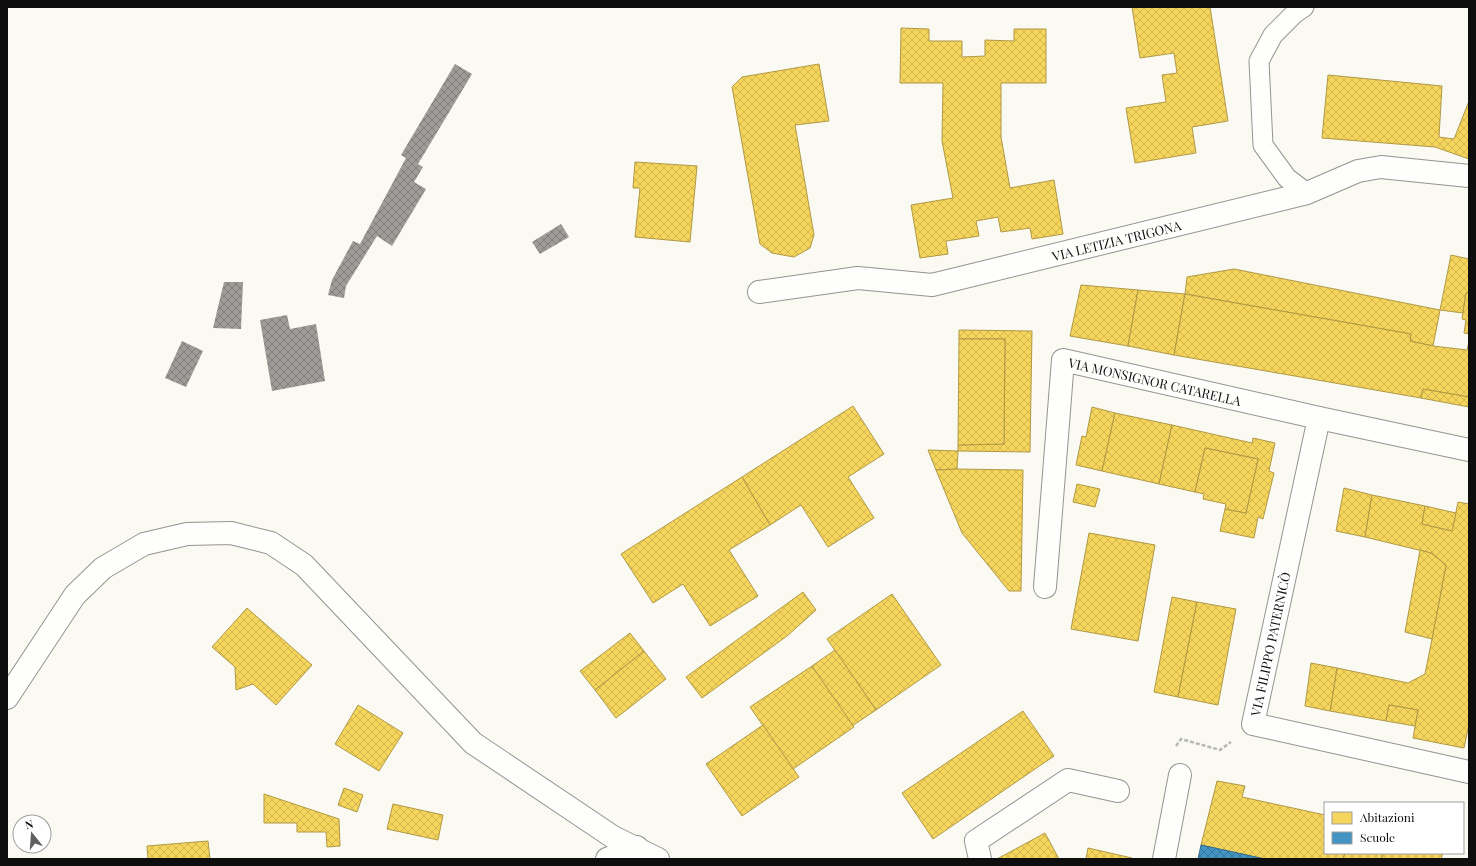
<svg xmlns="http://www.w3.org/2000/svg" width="1476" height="866" font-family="'Playfair Display',serif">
	<defs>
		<pattern id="homes-cross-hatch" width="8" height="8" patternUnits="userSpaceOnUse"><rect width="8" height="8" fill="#f6d55c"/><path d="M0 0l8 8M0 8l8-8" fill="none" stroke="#d2b64f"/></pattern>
		<pattern id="schools-cross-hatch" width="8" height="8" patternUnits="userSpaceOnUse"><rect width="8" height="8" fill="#4393c3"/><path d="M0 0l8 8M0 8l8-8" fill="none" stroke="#36769d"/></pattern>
		<pattern id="building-cross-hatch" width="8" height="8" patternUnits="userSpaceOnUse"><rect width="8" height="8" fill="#9e9c98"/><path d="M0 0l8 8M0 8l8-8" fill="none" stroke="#7f7e7a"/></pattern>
	</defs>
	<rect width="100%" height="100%" fill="#faf9f2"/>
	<g fill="url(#homes-cross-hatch)" stroke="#b09945">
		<polygon points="1132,7 1210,7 1228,121 1192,127 1196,153 1135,163 1126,108 1166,102 1162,75 1177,73 1174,53 1140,58"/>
		<polygon points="901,28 929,29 929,41 962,41 962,57 985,56 985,40 1014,41 1014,29 1046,29 1046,83 1001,83 1001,137 1010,188 1054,180 1063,234 1032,239 1030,228 1001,232 998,217 976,221 979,236 946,241 948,254 920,258 911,205 953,198 942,141 943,83 900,83"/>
		<polygon points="819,64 829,121 795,125 814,235 810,248 794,257 772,253 760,244 732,87 742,77"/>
		<polygon points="1328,75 1442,86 1439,137 1454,139 1469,101 1469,159 1435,147 1322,138"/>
		<polygon points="635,162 697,166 690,242 635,237 640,188 633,188"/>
		<polygon points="1451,255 1469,259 1469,293 1466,293 1463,313 1440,310"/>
		<polygon points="1234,269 1440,310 1433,346 1410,341 1411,334 1185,294 1187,277"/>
		<polygon points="1081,285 1138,290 1128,346 1070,336"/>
		<polygon points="1138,290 1185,294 1174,355 1128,346"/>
		<polygon points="1466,293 1469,293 1469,334 1464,333 1466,320 1462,319"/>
		<polygon points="1185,294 1411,334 1410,341 1433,346 1467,350 1469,342 1469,397 1423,389 1421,398 1174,355"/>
		<polygon points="959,330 1032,331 1030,452 958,451 958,445 1004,444 1005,339 959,339"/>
		<polygon points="959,339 1005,339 1004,444 958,445"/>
		<polygon points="1423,389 1469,397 1469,407 1421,398"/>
		<polygon points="853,406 884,454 848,477 874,518 828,547 801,505 770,525 742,477"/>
		<polygon points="1092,407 1115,413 1102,471 1076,465 1082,436 1086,437"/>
		<polygon points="1115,413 1172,425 1159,484 1102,471"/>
		<polygon points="1172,425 1252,443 1253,438 1275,443 1269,471 1274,473 1263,519 1258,517 1254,538 1220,531 1225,509 1246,513 1258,459 1205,448 1195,492 1159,484"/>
		<polygon points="1205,448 1258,459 1246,513 1225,509 1226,504 1203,499 1204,494 1195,492"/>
		<polygon points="928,450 958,451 957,469 936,470"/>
		<polygon points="957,469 1023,470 1021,591 1009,591 962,533 936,470"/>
		<polygon points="742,477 770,525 729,550 758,596 710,626 683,584 653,603 621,554"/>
		<polygon points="1077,484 1100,489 1095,507 1073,502"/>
		<polygon points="1344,488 1372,495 1365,537 1336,531"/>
		<polygon points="1372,495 1425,506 1422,524 1452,531 1458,502 1469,504 1469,724 1464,748 1413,738 1418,710 1389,705 1386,721 1330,711 1337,668 1408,683 1425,674 1432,639 1446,565 1431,553 1365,537"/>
		<polygon points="1425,506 1456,513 1452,531 1422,524"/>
		<polygon points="1089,533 1155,545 1138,641 1071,629"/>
		<polygon points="1420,550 1431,553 1446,565 1432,639 1405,632"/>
		<polygon points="803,592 816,610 787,636 702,698 686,677"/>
		<polygon points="892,594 941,665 876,710 827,639"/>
		<polygon points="1172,597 1197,602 1178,697 1154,692"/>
		<polygon points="1197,602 1236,609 1218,705 1178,697"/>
		<polygon points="247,608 312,665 276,705 253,684 236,690 235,667 212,647"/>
		<polygon points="630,633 644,651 595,690 580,671"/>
		<polygon points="835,650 876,710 852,726 812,666"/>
		<polygon points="644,651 666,679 616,718 595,690"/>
		<polygon points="1311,663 1337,668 1330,711 1305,706"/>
		<polygon points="812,666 854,727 793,769 750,707"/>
		<polygon points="358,705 403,733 379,771 335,744"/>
		<polygon points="1389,705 1418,710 1415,726 1386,721"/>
		<polygon points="1023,711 1054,756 933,839 902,793"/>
		<polygon points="763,725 799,777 742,816 706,764"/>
		<polygon points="1217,781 1245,786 1242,797 1325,815 1325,853 1345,853 1343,859 1265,859 1201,845"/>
		<polygon points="344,788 363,795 357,812 338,805"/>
		<polygon points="264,794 339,819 340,846 327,847 326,832 297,832 297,823 264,823"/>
		<polygon points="393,804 443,815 438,840 387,829"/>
		<polygon points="1045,833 1059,859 997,859"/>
		<polygon points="208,841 210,859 148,859 147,846"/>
		<polygon points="1088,848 1132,858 1132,859 1086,859"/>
		<polygon points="1345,853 1383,853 1381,859 1343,859"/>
		<polygon points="1383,853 1443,853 1441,859 1381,859"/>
	</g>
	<polygon fill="url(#schools-cross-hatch)" stroke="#336b8d" points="1201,845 1265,859 1198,859"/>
	<g fill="url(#building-cross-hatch)">
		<polygon points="455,64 472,74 418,164 423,167 414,182 426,189 392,246 377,236 346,286 344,298 328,295 332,280 353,241 360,244 406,158 401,155"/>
		<polygon points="561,224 569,237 540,254 532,242"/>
		<polygon points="224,282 243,282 241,329 213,328"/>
		<polygon points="287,315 290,329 316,324 325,381 272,391 260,320"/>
		<polygon points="182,341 203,351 186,387 165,378"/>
	</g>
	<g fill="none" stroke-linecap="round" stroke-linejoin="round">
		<g stroke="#949491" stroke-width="21">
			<polyline id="service" points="1304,7 1295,13 1273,35 1259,61 1263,145 1287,178 1307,193"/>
		</g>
		<g stroke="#949491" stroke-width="24">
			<g id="minor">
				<path id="s1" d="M 759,292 L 858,278 L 932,285 L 1307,193 L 1358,171 L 1381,167 L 1469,176"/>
				<polyline points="1319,418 1253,724 1469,772"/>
				<path id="s2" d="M 1045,587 L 1063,360 L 1319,418 L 1469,450"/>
				<polyline points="7,698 75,595 103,568 144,544 187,534 231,533 271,543 304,565 473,743 613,837 658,859"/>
				<polyline points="607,859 637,847"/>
				<polyline points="980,859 976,841 1068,780 1118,791"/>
				<polyline points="1164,859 1180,775"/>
			</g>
		</g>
		<polyline stroke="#b8b8b6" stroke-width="2.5" stroke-dasharray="4 2" stroke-linecap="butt" points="1176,746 1181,739 1220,750 1231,742"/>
		<use href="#service" stroke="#fefefd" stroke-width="19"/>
		<use href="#minor" stroke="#fefefd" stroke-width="22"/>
	</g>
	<g text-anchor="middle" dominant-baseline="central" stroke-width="4" stroke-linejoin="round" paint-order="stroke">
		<g font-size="13" fill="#0e0e0e" stroke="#fff">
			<text stroke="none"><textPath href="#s1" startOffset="364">VIA LETIZIA TRIGONA</textPath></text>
			<text stroke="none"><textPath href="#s2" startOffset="322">VIA MONSIGNOR CATARELLA</textPath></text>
			<text transform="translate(1270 644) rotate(-78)">VIA FILIPPO PATERNICÒ</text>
		</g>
	</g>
	<rect width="1476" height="866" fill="none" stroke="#0e0e0e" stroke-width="16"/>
	<rect x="1324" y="802" width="140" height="52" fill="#ffffff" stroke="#9f9f9f"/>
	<rect x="1332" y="812" width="20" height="12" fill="#f6d55c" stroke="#9f9f9f"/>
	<text x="1360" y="822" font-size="12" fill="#0e0e0e">Abitazioni</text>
	<rect x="1332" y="832" width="20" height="12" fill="#4393c3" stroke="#9f9f9f"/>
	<text x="1360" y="842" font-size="12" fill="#0e0e0e">Scuole</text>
	<g transform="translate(32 834) rotate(343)"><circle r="19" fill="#ffffff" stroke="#9f9f9f"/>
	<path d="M0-3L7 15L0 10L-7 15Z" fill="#61605e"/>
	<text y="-6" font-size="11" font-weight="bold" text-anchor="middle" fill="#0e0e0e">N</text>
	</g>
</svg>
